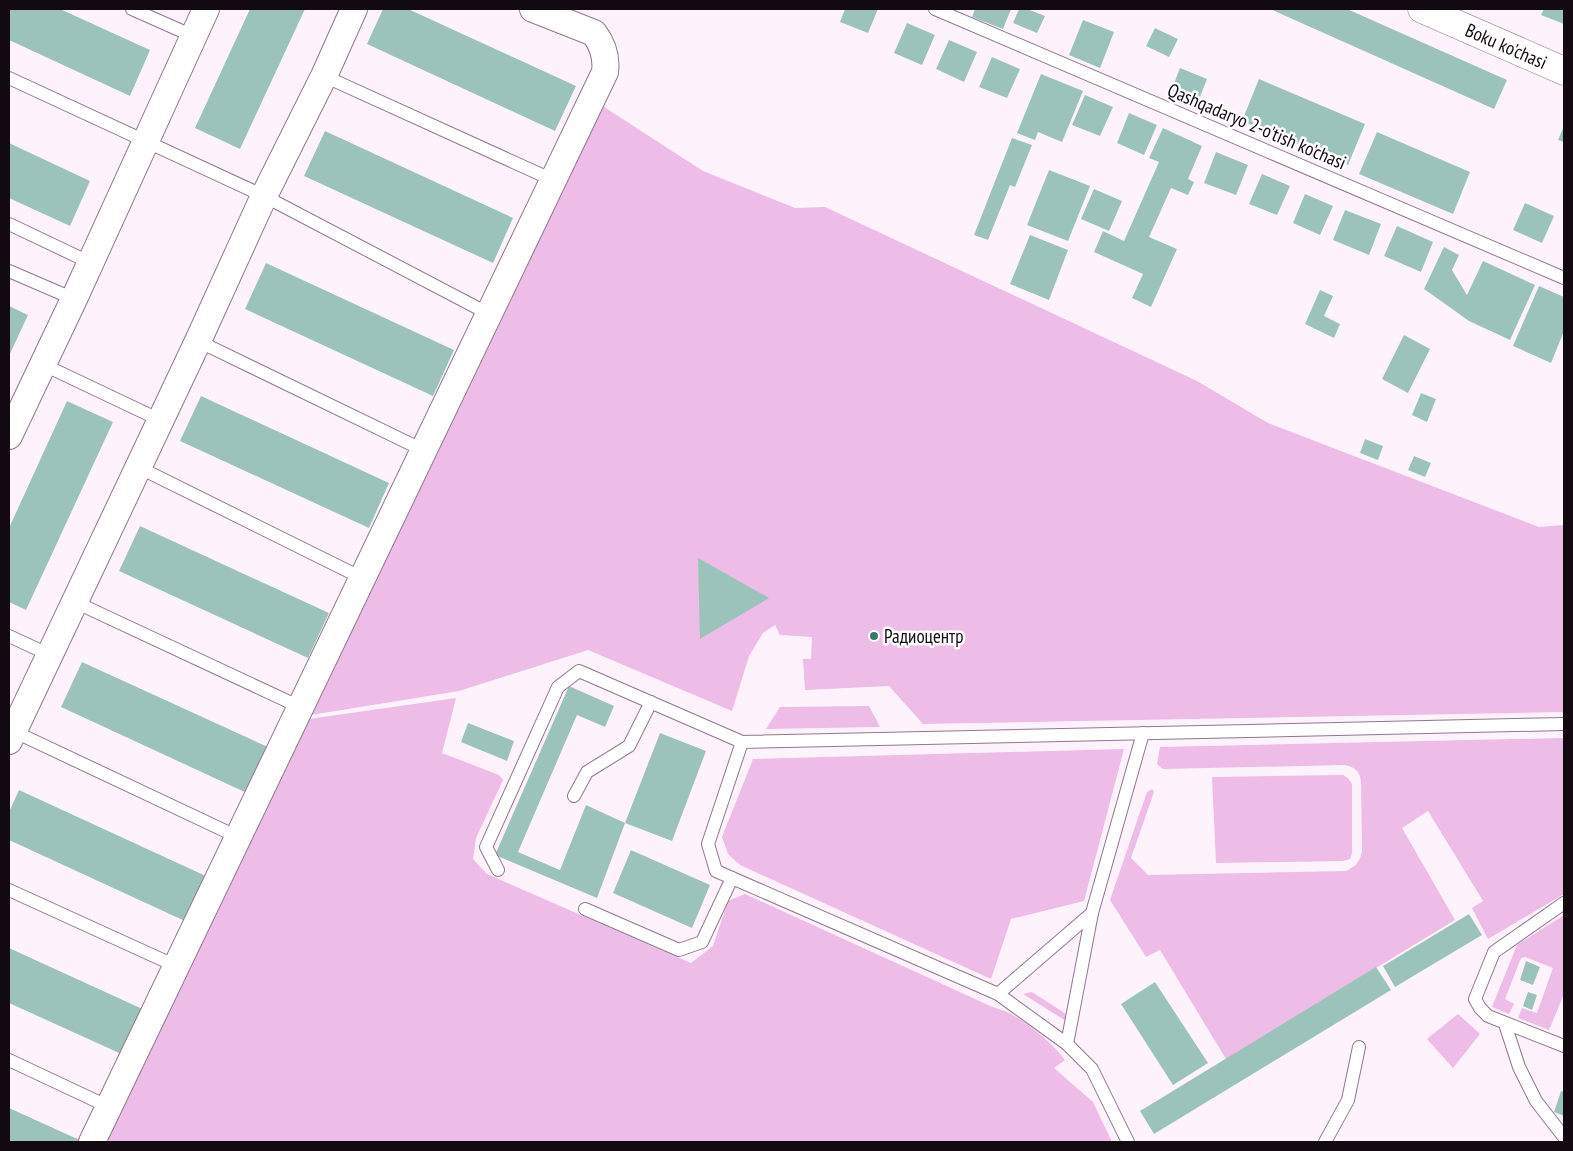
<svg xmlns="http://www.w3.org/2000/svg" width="1573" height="1151" font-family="'PT Sans Narrow',sans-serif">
	<rect width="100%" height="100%" fill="#fef3fc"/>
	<g fill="#edbce7">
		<polygon points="601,105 703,171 795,208 825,207 1197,381 1268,423 1539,527 1564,525 1564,712 923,724 889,686 805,690 803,659 811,659 812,637 780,635 775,625 763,633 749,656 732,711 588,650 459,691 311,715"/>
		<path d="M 456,698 L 442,753 L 499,775 L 503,780 L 476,838 L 473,859 L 487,874 L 691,963 L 713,946 L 728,901 L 745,894 L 986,1004 C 994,1008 1003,1010 1011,1014 C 1030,1024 1052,1043 1065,1060 L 1054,1068 L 1093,1102 L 1112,1142 L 104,1142 L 309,719 Z"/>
		<polygon points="869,706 880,727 766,729 780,707"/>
		<path d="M 1564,738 L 1564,894 L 1488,939 L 1472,908 L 1483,901 L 1428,811 L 1402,828 L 1455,920 L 1226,1059 L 1160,950 L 1146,957 L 1110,900 L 1147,792 L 1152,789 L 1154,792 L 1131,858 L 1148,875 L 1346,871 C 1356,866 1360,862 1362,851 L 1361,782 C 1360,771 1355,767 1344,765 L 1163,769 L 1157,764 L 1160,747 Z"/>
		<polygon points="1124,749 1084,901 1011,919 991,979 740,865 728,854 722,837 753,759"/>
		<polygon points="1343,775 1348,778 1352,784 1352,853 1350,859 1343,861 1216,863 1212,777"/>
		<polygon points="1564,915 1564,994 1549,1030 1518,1018 1522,1008 1537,1013 1553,968 1525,957 1521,958 1505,999 1514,1004 1509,1014 1492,1007 1517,945"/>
		<polygon points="1032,992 1066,1014 1066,1021 1023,994"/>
		<polygon points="1458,1014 1480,1034 1453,1068 1427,1039"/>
	</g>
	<g fill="#9cc3bb">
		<polygon points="9,9 60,9 150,50 130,96 9,40"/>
		<polygon points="250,9 305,9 240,149 195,128"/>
		<polygon points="383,9 408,9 576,86 555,131 367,44"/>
		<polygon points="845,9 878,9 868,33 840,22"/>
		<polygon points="975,9 1011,9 1003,29 972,17"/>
		<polygon points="1019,9 1027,9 1045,16 1037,33 1013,23"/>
		<polygon points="1270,9 1347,9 1507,80 1494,109"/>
		<polygon points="1544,9 1564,9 1564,24 1541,15"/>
		<polygon points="1083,20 1114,32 1100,68 1069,55"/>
		<polygon points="907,23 935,35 922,65 894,53"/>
		<polygon points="1155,28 1178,39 1169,57 1146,46"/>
		<polygon points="949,40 977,52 964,82 936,69"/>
		<polygon points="992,57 1020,69 1007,98 979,87"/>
		<polygon points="1180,68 1207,79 1198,102 1171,91"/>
		<polygon points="1041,74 1083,91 1062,142 1038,132 1035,140 1017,133"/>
		<polygon points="1259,79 1365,124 1348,165 1242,121"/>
		<polygon points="1085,95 1113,107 1100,136 1072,125"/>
		<polygon points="1129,113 1157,125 1144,155 1117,143"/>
		<polygon points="1564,126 1564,142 1558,140"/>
		<polygon points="1163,128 1202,146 1188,179 1194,182 1188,195 1171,188 1149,237 1177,249 1151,307 1132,298 1143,274 1094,252 1103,231 1124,241 1159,162 1149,158"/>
		<polygon points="325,131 513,218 493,263 304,176"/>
		<polygon points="1377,132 1470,172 1453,214 1359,174"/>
		<polygon points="1012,138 1032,145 1015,187 1010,185 988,240 974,235"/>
		<polygon points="9,143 90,181 70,226 9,198"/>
		<polygon points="1216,152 1248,165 1236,195 1204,183"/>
		<polygon points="1049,170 1090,186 1068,241 1027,225"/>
		<polygon points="1262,174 1290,186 1277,215 1249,204"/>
		<polygon points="1094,189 1122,201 1109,231 1081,219"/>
		<polygon points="1305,194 1333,206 1320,235 1293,223"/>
		<polygon points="1525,203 1554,216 1542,243 1513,230"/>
		<polygon points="1345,210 1381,224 1369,255 1333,240"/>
		<polygon points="1397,226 1433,242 1421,272 1384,256"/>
		<polygon points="1030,235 1068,250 1049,300 1010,284"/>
		<polygon points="1444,247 1459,255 1452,270 1467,295 1483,261 1535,285 1510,340 1469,321 1424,289"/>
		<polygon points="266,263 454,350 433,396 245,309"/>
		<polygon points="1539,286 1564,297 1564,331 1551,363 1513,346"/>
		<polygon points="1320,290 1333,296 1324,316 1340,324 1334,338 1305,324"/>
		<polygon points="9,306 28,315 9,356"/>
		<polygon points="1404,335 1430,349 1408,393 1382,379"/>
		<polygon points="1421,393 1436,399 1427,422 1412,415"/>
		<polygon points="201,396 389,483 369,528 180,441"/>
		<polygon points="67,401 113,422 26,610 9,602 9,528"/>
		<polygon points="1365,439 1383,446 1378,460 1360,453"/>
		<polygon points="1414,456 1431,463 1425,477 1408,470"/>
		<polygon points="140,526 329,613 308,658 119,571"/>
		<polygon points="698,558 769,598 700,639"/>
		<polygon points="82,662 270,748 249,794 61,707"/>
		<polygon points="569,686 614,706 605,727 577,715 518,852 560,870 586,805 625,823 597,898 495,855"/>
		<polygon points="468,723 514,741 507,761 461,742"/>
		<polygon points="660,733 706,751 672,841 625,823"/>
		<polygon points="19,790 208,877 187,922 9,840 9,812"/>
		<polygon points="631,850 710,885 692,928 613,893"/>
		<polygon points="1469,914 1482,935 1395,987 1383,966"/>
		<polygon points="9,948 149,1012 128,1057 9,1003"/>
		<polygon points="1526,961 1540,967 1533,985 1520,980"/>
		<polygon points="1376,967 1391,990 1154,1134 1140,1111"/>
		<polygon points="1155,982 1208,1063 1173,1085 1121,1004"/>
		<polygon points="1528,992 1537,995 1532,1010 1523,1006"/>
		<polygon points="1561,1091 1564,1092 1564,1116 1554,1112"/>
		<polygon points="9,1108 84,1142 9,1142"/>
	</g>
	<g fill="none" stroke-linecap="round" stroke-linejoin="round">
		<g stroke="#90778d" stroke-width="14">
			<g id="service">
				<polyline points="132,9 193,36"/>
				<polyline points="935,9 1564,278"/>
				<polyline points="324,76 553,180"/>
				<polyline points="9,78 264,196 489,314"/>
				<polyline points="9,224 89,262"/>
				<polyline points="9,271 74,299"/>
				<polyline points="198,341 423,450"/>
				<polyline points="42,364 160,420"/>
				<polyline points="138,467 362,578"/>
				<polyline points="75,602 300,707"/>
				<polyline points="9,636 50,655"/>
				<polyline points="13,731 238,837"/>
				<polyline points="742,742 708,844 716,871 998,994 1067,1044 1092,1069 1128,1142"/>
				<polyline points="574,796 587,772 629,746 651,702"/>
				<polyline points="498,870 486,847 558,687 579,671 742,742 1564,724"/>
				<polyline points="9,890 176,966"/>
				<polyline points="1564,903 1494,952 1475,999 1480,1008 1488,1016 1564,1046"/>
				<polyline points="585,909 679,950 702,942 732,878"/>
				<polyline points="998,994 1092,913 1143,733"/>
				<polyline points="1505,1024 1519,1067 1536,1101 1564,1137"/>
				<polyline points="1067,1044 1092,913"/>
				<polyline points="9,1060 109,1107"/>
				<polyline points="1325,1142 1348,1100 1359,1047"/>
			</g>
		</g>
		<g stroke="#90778d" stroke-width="28">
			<g id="minor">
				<polyline points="9,436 74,299 206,9"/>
				<polyline points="9,741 198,341 264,196 324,76 354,9"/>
				<path d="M 92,1142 L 605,72 C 607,57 603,45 594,33 L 533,9"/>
			</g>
		</g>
		<g stroke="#90778d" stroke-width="29">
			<g id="tertiary">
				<path id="s1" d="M 1422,9 L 1564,71"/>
			</g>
		</g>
		<use href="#service" stroke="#fff" stroke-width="12"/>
		<use href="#minor" stroke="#fff" stroke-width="26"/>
		<use href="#tertiary" stroke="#fff" stroke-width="28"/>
	</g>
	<circle fill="#357a6e" stroke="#fff" stroke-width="2" cx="874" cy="636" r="5"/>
	<g text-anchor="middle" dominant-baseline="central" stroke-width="5" stroke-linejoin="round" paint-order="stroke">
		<g font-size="19" fill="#120911" stroke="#fff">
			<text stroke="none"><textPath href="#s1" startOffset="92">Boku ko'chasi</textPath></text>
			<text transform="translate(1257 126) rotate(23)">Qashqadaryo 2-o'tish ko'chasi</text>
		</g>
		<g font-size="19" fill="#120911" stroke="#fff" text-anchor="start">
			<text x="884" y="636">Радиоцентр</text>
		</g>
	</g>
	<rect width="1573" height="1151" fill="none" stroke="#120911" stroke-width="20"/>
</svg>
